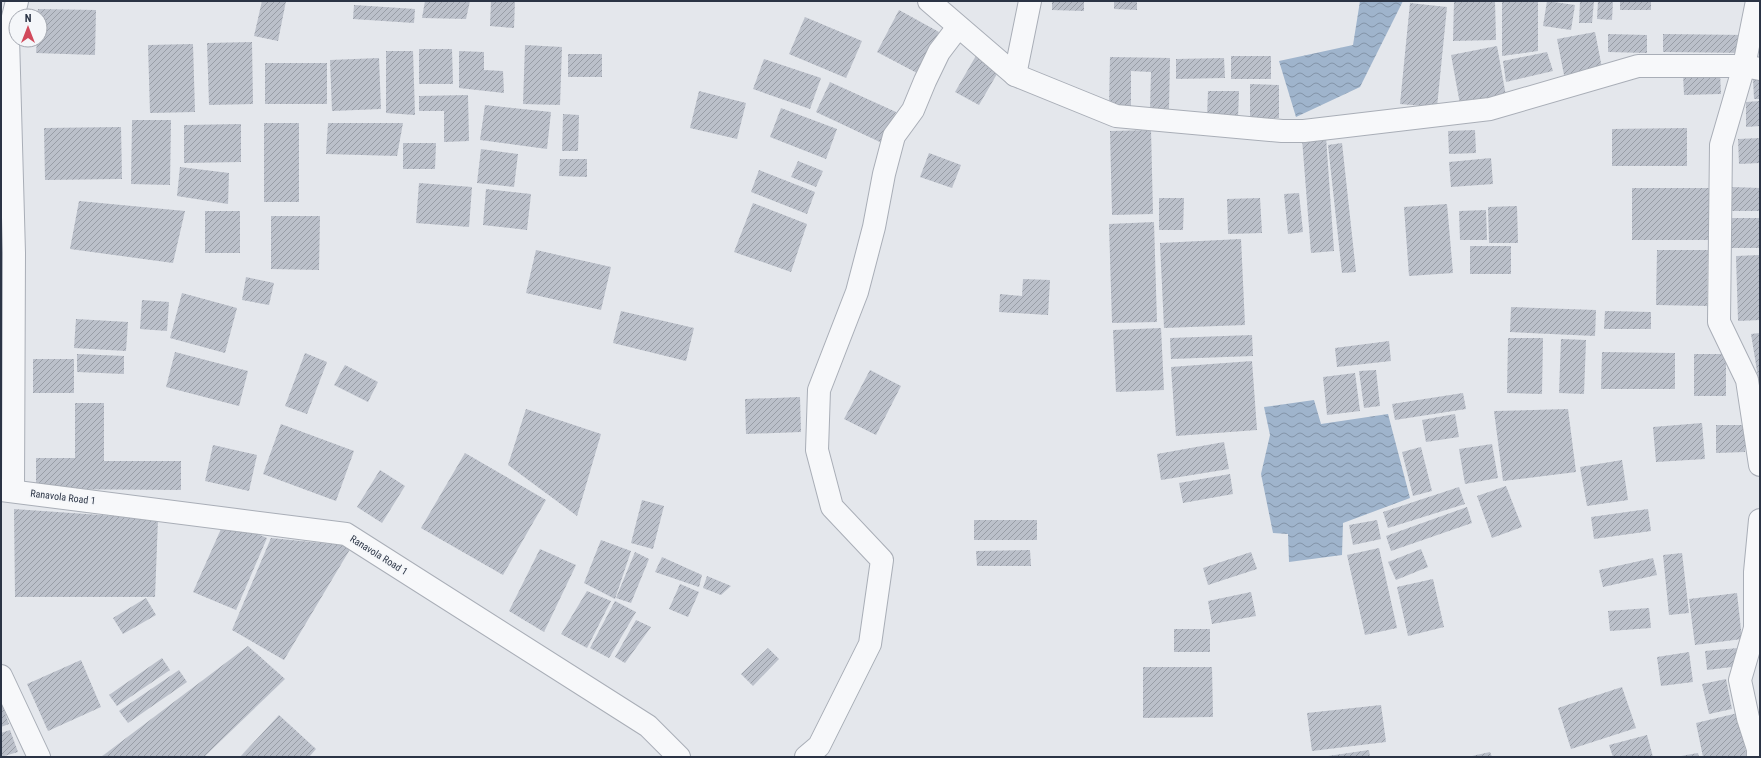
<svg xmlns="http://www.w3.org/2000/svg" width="1761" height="758" font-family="'Roboto Condensed',sans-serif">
	<defs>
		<pattern id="water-waves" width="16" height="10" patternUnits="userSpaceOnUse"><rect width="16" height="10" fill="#9fb4cc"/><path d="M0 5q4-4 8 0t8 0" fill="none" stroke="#8293a7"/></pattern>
		<pattern id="building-hatch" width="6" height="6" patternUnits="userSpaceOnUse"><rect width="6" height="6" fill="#bbc0ca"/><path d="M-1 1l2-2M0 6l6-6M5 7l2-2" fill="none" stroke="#989da6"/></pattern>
	</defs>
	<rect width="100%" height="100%" fill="#e4e7ec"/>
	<g fill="url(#water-waves)">
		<polygon points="1360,1 1403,1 1360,87 1296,117 1279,61 1353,45"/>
		<polygon points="1314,400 1321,424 1388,414 1410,498 1343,523 1342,555 1289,562 1288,534 1273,533 1261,474 1270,435 1264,407"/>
	</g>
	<g fill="url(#building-hatch)">
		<polygon points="262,1 286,1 278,41 254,36"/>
		<polygon points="425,1 470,1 466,19 422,18"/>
		<polygon points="491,1 515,1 514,28 490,26"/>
		<polygon points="1052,1 1084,1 1084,11 1052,10"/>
		<polygon points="1114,1 1137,1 1137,10 1114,9"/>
		<polygon points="1454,1 1495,1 1496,40 1453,41"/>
		<polygon points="1502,1 1538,1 1538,51 1502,56"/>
		<polygon points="1547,1 1575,5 1571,30 1543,26"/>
		<polygon points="1580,1 1594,1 1592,23 1579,23"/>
		<polygon points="1598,1 1613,1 1612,20 1597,19"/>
		<rect x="1620" y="1" width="31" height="9"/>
		<polygon points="1410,3 1447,7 1437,107 1400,104"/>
		<polygon points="354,5 415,9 414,23 353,19"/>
		<polygon points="38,9 96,10 95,55 36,53 37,40 40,40 40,16 37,16"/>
		<polygon points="899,10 939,32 917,73 877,52"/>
		<polygon points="805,17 862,41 846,78 789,54"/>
		<polygon points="1595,32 1602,68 1564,75 1557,39"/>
		<polygon points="1608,34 1647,35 1647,53 1608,52"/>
		<polygon points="1663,34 1746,35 1746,53 1663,52"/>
		<polygon points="252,42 253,104 209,105 207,43"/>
		<polygon points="193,44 195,112 150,113 148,45"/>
		<polygon points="525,45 562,47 560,105 523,104"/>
		<polygon points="1497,46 1506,96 1460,104 1451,55"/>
		<polygon points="419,49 452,49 453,84 419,84"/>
		<polygon points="386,51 413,51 415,115 386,113"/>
		<polygon points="459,51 484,52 484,70 503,71 504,93 459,88"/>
		<polygon points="1547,52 1553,71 1506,82 1503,61"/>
		<rect x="568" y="54" width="34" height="23"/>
		<polygon points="977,54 1001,67 979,105 955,92"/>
		<rect x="1231" y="56" width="40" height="23"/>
		<polygon points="1110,57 1170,58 1169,110 1150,110 1151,72 1131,71 1131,106 1109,106"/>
		<polygon points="379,58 381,109 332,111 330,60"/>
		<polygon points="1224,58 1225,78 1176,79 1176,59"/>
		<polygon points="764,59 821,78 810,109 753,89"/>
		<rect x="265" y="63" width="62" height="41"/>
		<polygon points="1720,72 1721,94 1684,95 1683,73"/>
		<polygon points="1753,78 1760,78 1760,99 1754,99"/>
		<polygon points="830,82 896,112 882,143 816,112"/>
		<polygon points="1250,84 1279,85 1279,118 1250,118"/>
		<polygon points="699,91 746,103 737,139 690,128"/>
		<polygon points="1208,91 1239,91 1238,118 1207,117"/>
		<polygon points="468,95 469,141 444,142 444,111 419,111 419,96"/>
		<polygon points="1760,101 1760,126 1746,127 1746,102"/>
		<polygon points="485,105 551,112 547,149 480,140"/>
		<polygon points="781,108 837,129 826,159 770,137"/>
		<polygon points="563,114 579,115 578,151 562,151"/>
		<polygon points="132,120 171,120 170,185 131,184"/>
		<rect x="264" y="123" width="35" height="79"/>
		<polygon points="328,123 403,123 397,156 326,154"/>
		<polygon points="241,124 241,162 184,163 184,125"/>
		<polygon points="121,127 122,179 45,180 44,128"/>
		<polygon points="1687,128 1687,166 1612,166 1612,129"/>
		<polygon points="1151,130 1153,214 1112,215 1110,131"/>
		<polygon points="1475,130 1476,153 1449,154 1448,131"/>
		<polygon points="1326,137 1334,251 1311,253 1302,139"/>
		<polygon points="1760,138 1760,163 1739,164 1738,139"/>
		<polygon points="403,143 436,143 435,169 403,169"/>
		<polygon points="1342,143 1356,272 1342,273 1328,145"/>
		<polygon points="481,149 518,154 514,187 477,183"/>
		<polygon points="929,153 961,165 952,188 920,177"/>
		<polygon points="1491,158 1493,184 1451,187 1449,162"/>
		<polygon points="560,159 587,159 587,177 559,176"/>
		<polygon points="798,161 823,171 816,187 791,177"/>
		<polygon points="180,167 229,173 228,204 177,196"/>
		<polygon points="759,170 815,192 807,214 751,192"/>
		<polygon points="419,183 472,187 469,227 416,223"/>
		<polygon points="1732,187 1760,188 1760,211 1731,211"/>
		<rect x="1632" y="188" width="77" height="52"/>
		<polygon points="486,189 531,194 527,230 483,225"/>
		<polygon points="1299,193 1303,232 1288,234 1284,194"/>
		<polygon points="1159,198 1184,198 1183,230 1159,230"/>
		<polygon points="1260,198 1262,233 1228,234 1227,199"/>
		<polygon points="79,201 185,211 173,263 70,249"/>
		<polygon points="753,203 807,224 791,272 734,252"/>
		<polygon points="1447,204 1453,273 1409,276 1404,207"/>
		<polygon points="1517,206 1518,243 1489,243 1488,207"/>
		<polygon points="1486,210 1487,240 1460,240 1459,211"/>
		<rect x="205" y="211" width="35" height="42"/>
		<polygon points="271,216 320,216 319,270 271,269"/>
		<rect x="1726" y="218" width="34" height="30"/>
		<polygon points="1154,222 1157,322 1112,323 1109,224"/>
		<polygon points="1241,239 1245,325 1164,328 1160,243"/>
		<rect x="1470" y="246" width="41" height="28"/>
		<polygon points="536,250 611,267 601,310 526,293"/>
		<polygon points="1657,250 1708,250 1707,306 1656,305"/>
		<polygon points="1760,255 1760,320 1738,321 1736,256"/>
		<polygon points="1,257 11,257 10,317 1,317"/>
		<polygon points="246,277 274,283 269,305 242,300"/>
		<polygon points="1023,279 1050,280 1048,315 999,312 1000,294 1022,296"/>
		<polygon points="182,293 237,308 225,353 170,338"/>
		<polygon points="142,300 169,302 167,331 140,329"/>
		<polygon points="1511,307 1596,310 1595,336 1510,332"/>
		<polygon points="621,311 694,328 686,361 613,343"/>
		<polygon points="1605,311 1651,312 1651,329 1604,329"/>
		<polygon points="76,319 128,322 126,351 74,348"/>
		<polygon points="1161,328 1164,390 1116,392 1113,330"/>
		<polygon points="1,331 4,331 6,375 1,375"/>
		<polygon points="1760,333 1760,383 1759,383 1751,334"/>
		<polygon points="1252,335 1253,356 1171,359 1170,338"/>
		<polygon points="1508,338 1543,338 1542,394 1507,393"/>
		<polygon points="1561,339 1586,340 1584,394 1559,393"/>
		<polygon points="1389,341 1391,361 1337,367 1335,348"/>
		<polygon points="175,352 248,371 239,406 166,387"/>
		<polygon points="1602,352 1675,353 1675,389 1601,389"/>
		<polygon points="305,353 327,362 307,414 285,406"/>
		<polygon points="77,354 124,356 124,374 77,372"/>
		<rect x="1694" y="354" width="32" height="42"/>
		<rect x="33" y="359" width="41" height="34"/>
		<polygon points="1252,361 1257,430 1176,436 1171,367"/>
		<polygon points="345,365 378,382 368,402 334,385"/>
		<polygon points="870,370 901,386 876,435 844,419"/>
		<polygon points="1376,370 1380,406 1364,408 1359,371"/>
		<polygon points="1355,373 1360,411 1327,415 1323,377"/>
		<polygon points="1463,393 1466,409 1395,420 1392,404"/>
		<polygon points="800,397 801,432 746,434 745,399"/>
		<polygon points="75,403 104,403 104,461 181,461 181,490 36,489 36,458 75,458"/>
		<polygon points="526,409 601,434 577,516 508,465"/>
		<polygon points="1568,409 1576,472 1503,481 1494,411"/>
		<polygon points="1455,414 1459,437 1426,442 1422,420"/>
		<polygon points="1702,423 1705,459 1656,462 1653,427"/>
		<polygon points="281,424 354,451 336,501 263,474"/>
		<polygon points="1716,425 1745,425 1745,452 1716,453"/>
		<polygon points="1224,442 1229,469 1161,480 1157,454"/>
		<polygon points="1492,444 1498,478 1465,484 1459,449"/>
		<polygon points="213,445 257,455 249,491 205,481"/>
		<polygon points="1421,447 1432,491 1413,496 1402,452"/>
		<polygon points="465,453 546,500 503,575 421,528"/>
		<polygon points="1622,460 1628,500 1587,506 1580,467"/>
		<polygon points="380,470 405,486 382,523 357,507"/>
		<polygon points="1230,474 1233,494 1183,503 1179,483"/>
		<polygon points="1506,486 1522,527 1492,538 1477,496"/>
		<polygon points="1459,487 1465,504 1388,528 1383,512"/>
		<polygon points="642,500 664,506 653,549 631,543"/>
		<polygon points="1467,507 1472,523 1391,551 1386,536"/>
		<polygon points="14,509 158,519 155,597 15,597"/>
		<polygon points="1648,509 1651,531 1594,539 1591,517"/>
		<polygon points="225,520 267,538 236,610 193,592"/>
		<rect x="974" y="520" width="63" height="20"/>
		<polygon points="1377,520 1381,539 1353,545 1349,525"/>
		<polygon points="271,538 352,546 284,660 232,630"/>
		<polygon points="601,540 631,551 615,599 584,583"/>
		<polygon points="1379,548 1397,628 1365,635 1347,555"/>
		<polygon points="540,549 576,565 544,632 509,611"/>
		<polygon points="1421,549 1428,567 1396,580 1388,562"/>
		<polygon points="1030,550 1031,566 977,566 976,551"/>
		<polygon points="635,552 649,559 631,603 616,598"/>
		<polygon points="1251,552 1257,569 1208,585 1203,568"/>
		<polygon points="1682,553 1689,613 1669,615 1663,555"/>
		<polygon points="662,557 702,575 699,587 655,572"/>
		<polygon points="1653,558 1657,575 1603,587 1599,570"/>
		<polygon points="707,576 731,586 721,595 703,588"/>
		<polygon points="1433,579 1444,627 1408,636 1397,587"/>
		<polygon points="680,584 699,592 688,617 669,609"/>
		<polygon points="587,591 611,601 587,648 561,634"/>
		<polygon points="1251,592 1256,616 1212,624 1208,601"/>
		<polygon points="1737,593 1742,639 1695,645 1689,599"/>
		<polygon points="146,598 156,615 123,634 113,618"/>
		<polygon points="615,601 636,612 609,658 590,648"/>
		<polygon points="1649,608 1651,628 1610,631 1608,611"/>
		<polygon points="636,620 651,627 625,663 615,657"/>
		<rect x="1174" y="629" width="36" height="23"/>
		<polygon points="248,646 285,679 204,757 101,757"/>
		<polygon points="768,648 779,659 753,686 741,674"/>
		<polygon points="1738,648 1740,666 1707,670 1705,651"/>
		<polygon points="1689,652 1693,682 1661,686 1657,657"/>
		<polygon points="162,658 170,670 117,706 109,695"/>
		<polygon points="81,660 101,707 48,731 27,684"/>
		<polygon points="1143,667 1212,667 1213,717 1143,718"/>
		<polygon points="179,670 187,682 128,723 119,711"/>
		<polygon points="1726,679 1732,709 1709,714 1702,684"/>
		<polygon points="1622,687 1636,728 1571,749 1558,708"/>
		<polygon points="1,702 9,724 1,727"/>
		<polygon points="1381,705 1386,742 1312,751 1307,713"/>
		<polygon points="1738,713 1747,757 1703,757 1696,723"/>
		<polygon points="279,715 316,749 309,757 240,757"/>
		<polygon points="10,730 18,752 1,757 1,733"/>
		<polygon points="1647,735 1653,757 1613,757 1609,745"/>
		<polygon points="1369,750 1370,757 1328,757 1328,756"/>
		<polygon points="1490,752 1492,757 1472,757 1472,756"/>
		<polygon points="1698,753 1699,757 1681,757 1681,756"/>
	</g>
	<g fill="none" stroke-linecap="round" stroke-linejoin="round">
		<g stroke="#a9aeb7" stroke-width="24">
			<g id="street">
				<polyline points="929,1 1015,75 1116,116 1282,131 1304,131 1490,109 1638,66 1744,66 1760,69"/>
				<polyline points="1757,1 1744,66 1721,145 1719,322 1747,380 1760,465"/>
				<polyline points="1015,75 1030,1"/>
				<polyline points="1,490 346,534 648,726 679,757"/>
				<polyline points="13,491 14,253 8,37 17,1"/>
				<polyline points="1,676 39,757"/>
				<polyline points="806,757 819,746 870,644 882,560 832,507 817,450 819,390 857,292 874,227 884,174 894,136 913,110 925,81 939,52 958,27"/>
				<polyline points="1758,757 1758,749 1748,718 1740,680 1755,628 1755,572 1760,520"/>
			</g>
		</g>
		<use href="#street" stroke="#f7f8fa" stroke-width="22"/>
	</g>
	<g text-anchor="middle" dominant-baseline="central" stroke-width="3" stroke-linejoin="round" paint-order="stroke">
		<g font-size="10" fill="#2b3445" stroke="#f4f6f9">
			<text transform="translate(63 497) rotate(7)">Ranavola Road 1</text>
			<text transform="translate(379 555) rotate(32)">Ranavola Road 1</text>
		</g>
	</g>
	<rect width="1761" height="758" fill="none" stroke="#2b3445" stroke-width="4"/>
	<g transform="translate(28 28)"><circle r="19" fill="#f4f6f9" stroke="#a4a8b1"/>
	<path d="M0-3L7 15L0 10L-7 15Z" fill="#d1495b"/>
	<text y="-6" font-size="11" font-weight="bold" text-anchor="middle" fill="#2b3445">N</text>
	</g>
</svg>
